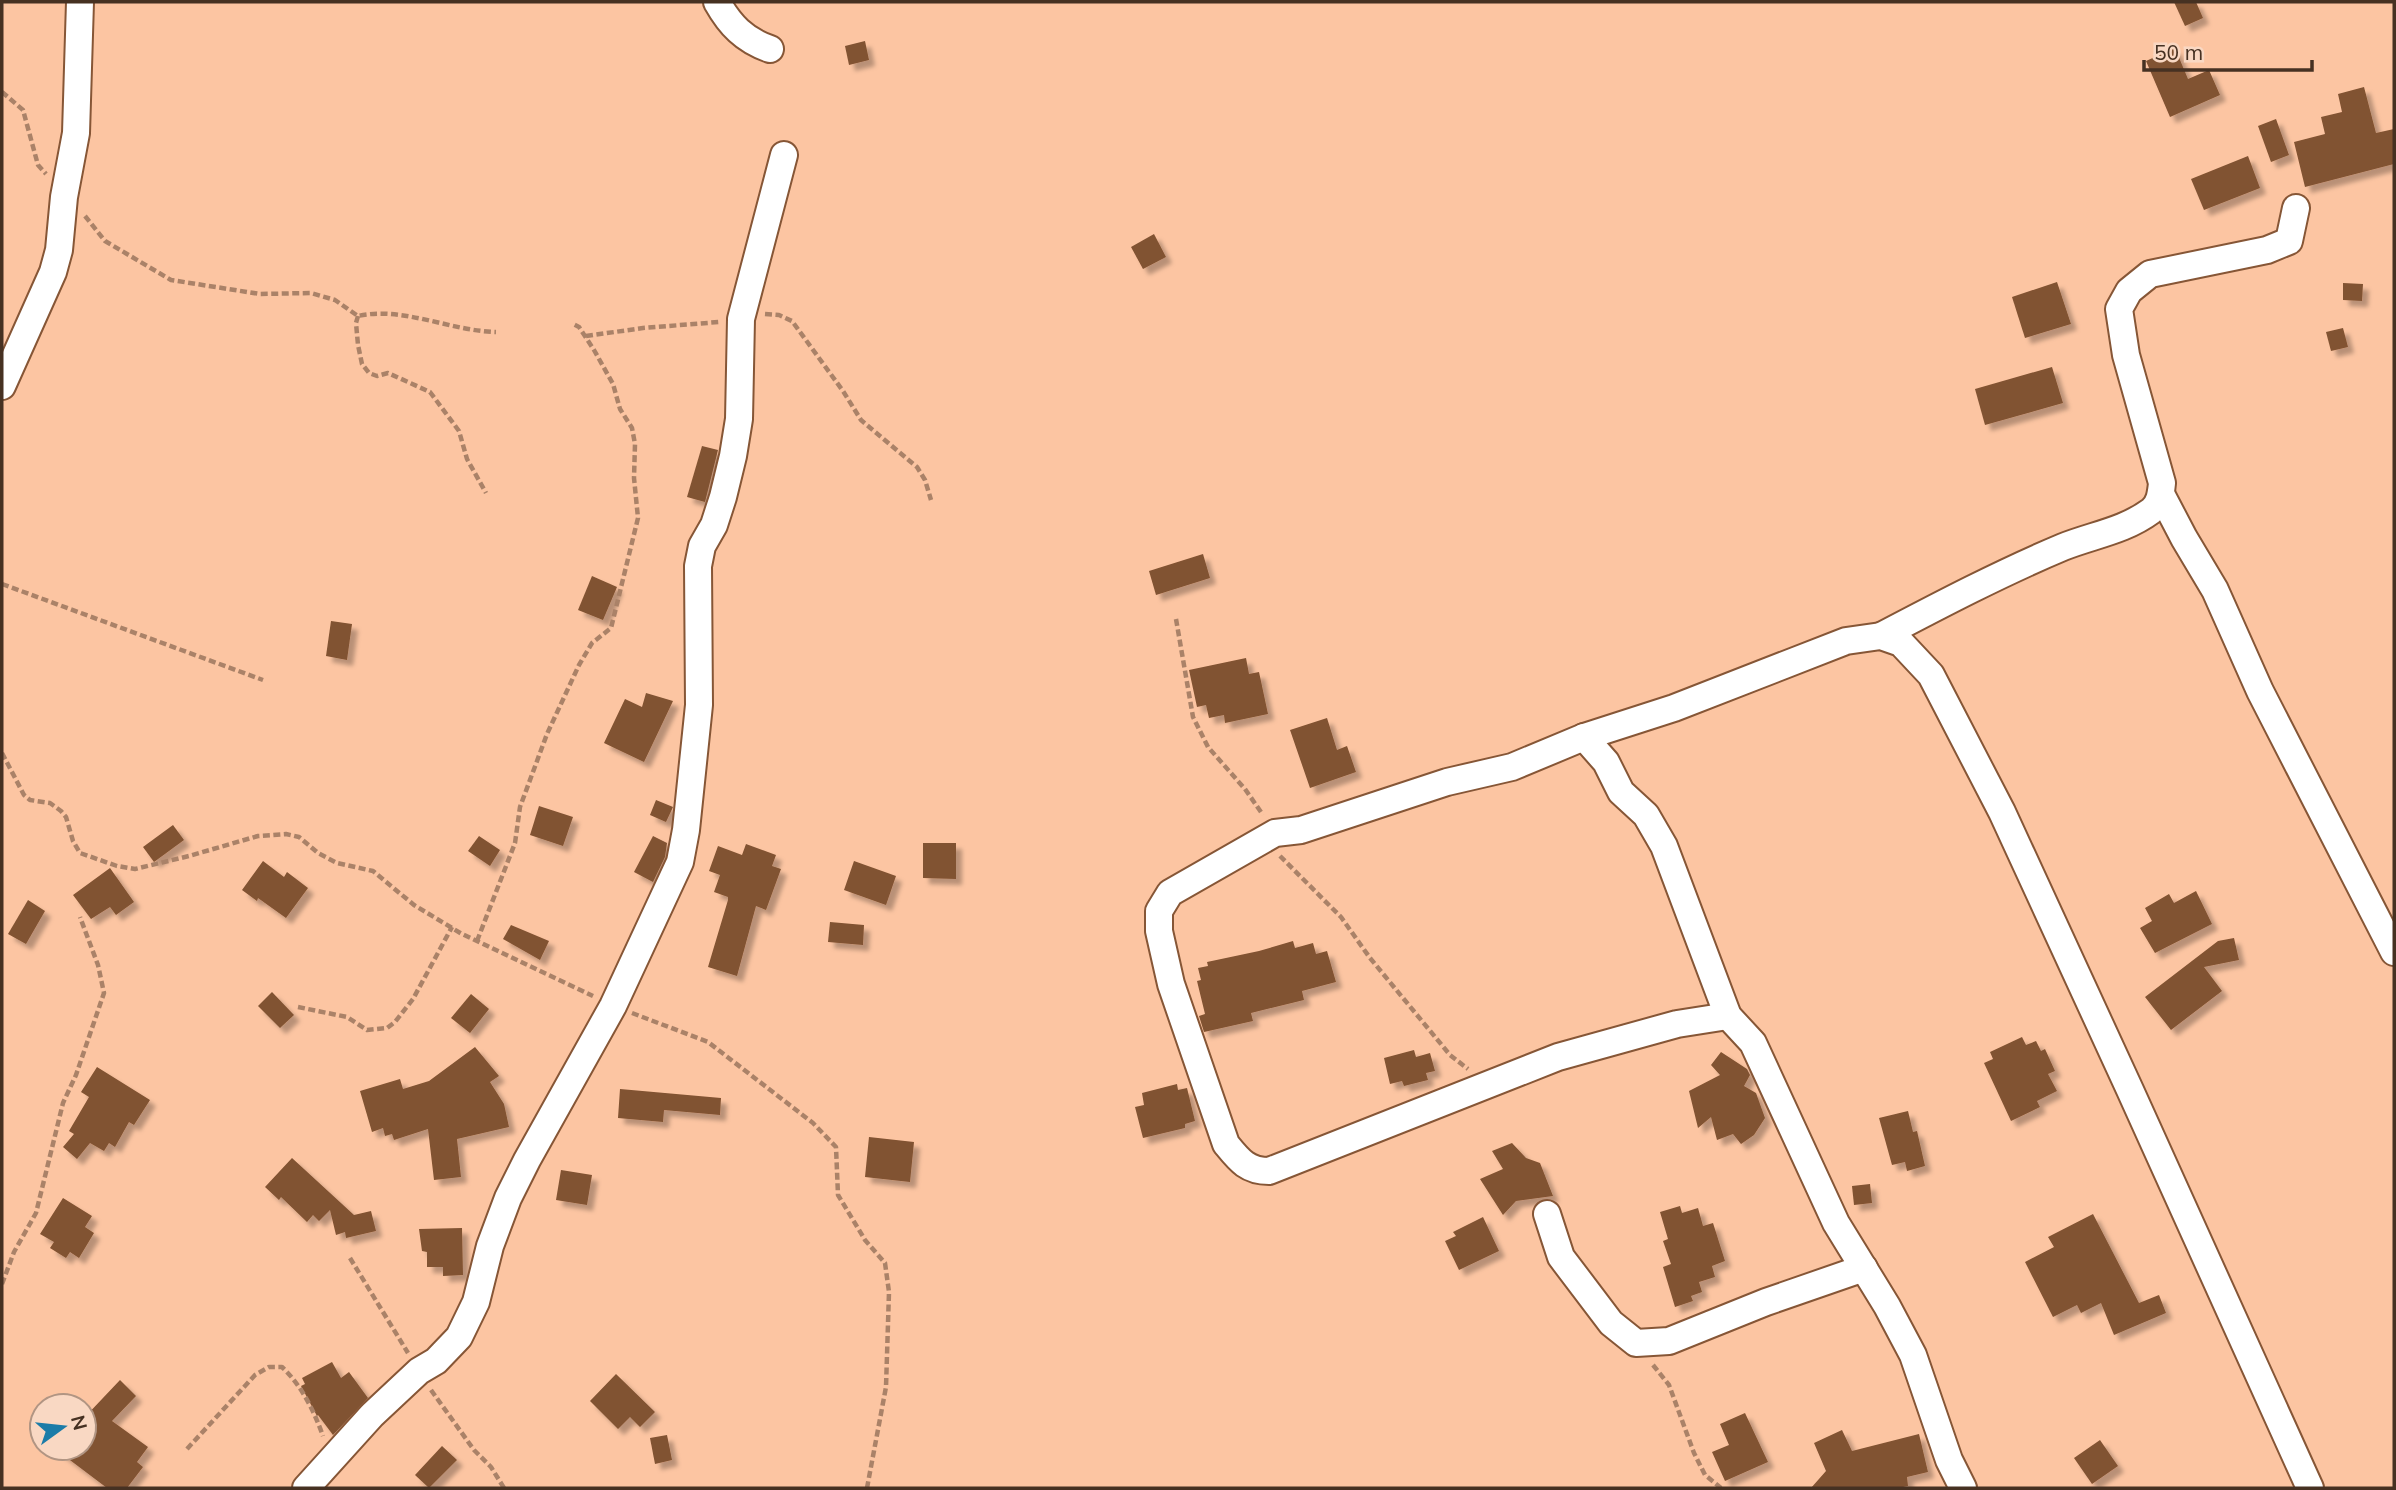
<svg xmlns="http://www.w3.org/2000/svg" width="2396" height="1490" font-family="Mulish,sans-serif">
	<defs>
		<filter id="shadow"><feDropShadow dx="6" dy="6" stdDeviation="2" flood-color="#0004"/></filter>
	</defs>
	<rect width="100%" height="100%" fill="#fcc5a2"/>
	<g fill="#815231" filter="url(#shadow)">
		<polygon points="2174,2 2196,2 2203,18 2185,26"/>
		<polygon points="865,41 869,60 849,65 845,46"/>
		<polygon points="2175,48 2188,79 2209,70 2220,95 2170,117 2146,61"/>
		<polygon points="2364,87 2376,133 2394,129 2394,164 2305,187 2294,142 2325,134 2321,117 2342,112 2338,94"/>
		<polygon points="2276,119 2289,155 2271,162 2258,126"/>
		<polygon points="2248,156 2260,188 2204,210 2191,179"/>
		<polygon points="1154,234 1166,257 1143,269 1131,247"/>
		<polygon points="2057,282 2071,324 2025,338 2012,297"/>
		<polygon points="2343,283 2363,284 2362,301 2343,300"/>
		<polygon points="2343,328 2348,347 2331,351 2326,332"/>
		<polygon points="2052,367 2063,403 1985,425 1975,389"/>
		<polygon points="702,446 718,450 705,502 687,497"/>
		<polygon points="1203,554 1210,578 1156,595 1149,571"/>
		<polygon points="592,576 617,587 603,620 578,610"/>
		<polygon points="331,621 352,624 347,660 326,656"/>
		<polygon points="1246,658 1249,674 1259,672 1268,714 1225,723 1224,715 1209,718 1206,705 1197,707 1189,670"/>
		<polygon points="646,693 673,701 644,762 604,743 625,699 642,707"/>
		<polygon points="1327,718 1337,750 1347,746 1356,772 1310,788 1290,730"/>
		<polygon points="656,800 673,807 666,822 650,815"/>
		<polygon points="539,806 573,817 563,846 530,835"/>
		<polygon points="173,825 184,840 154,862 143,847"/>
		<polygon points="479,836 500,850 490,866 468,851"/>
		<polygon points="653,836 667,843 665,857 653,882 634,872"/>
		<polygon points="923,843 956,843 956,879 923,878"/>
		<polygon points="746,844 776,855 772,866 781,869 766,910 756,906 737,976 708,967 728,900 728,897 714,892 720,875 709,871 718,846 742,855"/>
		<polygon points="263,861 284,877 287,872 308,888 286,918 258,898 257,901 242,890"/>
		<polygon points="854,861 896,876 886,905 844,890"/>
		<polygon points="110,868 134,902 116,915 110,907 91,919 73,895"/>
		<polygon points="2196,891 2212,924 2155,953 2140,928 2152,921 2145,908 2169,894 2174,903"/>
		<polygon points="28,900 45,911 26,944 8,934"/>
		<polygon points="830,922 864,925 863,945 828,942"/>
		<polygon points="511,925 549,941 540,960 503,939"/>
		<polygon points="2234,938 2239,960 2204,967 2222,991 2171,1030 2145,997 2218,941"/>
		<polygon points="1293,941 1295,948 1313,943 1316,954 1327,951 1336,982 1302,991 1304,1000 1251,1013 1253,1021 1204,1032 1199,1016 1205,1014 1197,981 1201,980 1198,968 1208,966 1207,962 1259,951"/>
		<polygon points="272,992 294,1015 280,1028 258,1006"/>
		<polygon points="471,994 489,1009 470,1033 451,1018"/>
		<polygon points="2022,1037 2026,1045 2036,1041 2041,1051 2045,1049 2055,1071 2048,1074 2057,1091 2037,1101 2040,1107 2011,1121 1984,1063 1993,1059 1990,1052"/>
		<polygon points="475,1047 499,1076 490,1082 504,1104 509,1127 457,1139 461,1177 434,1180 428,1129 394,1140 392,1134 385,1136 383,1128 372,1132 360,1091 400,1079 403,1089 429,1081"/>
		<polygon points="1414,1050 1416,1057 1430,1053 1435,1071 1426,1073 1428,1080 1404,1086 1402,1081 1390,1084 1384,1058"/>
		<polygon points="1721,1052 1747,1069 1750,1075 1744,1086 1756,1093 1765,1118 1754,1135 1741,1144 1733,1134 1717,1140 1711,1117 1698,1128 1689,1091 1720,1075 1711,1065"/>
		<polygon points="97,1067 150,1100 134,1125 129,1122 115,1147 109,1143 104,1151 90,1143 77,1159 63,1147 74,1134 69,1131 89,1097 81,1092"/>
		<polygon points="1177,1084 1178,1090 1187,1088 1195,1121 1185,1124 1185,1128 1143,1138 1135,1107 1144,1105 1142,1093"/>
		<polygon points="620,1089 721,1098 720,1115 664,1110 663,1122 618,1118"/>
		<polygon points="1908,1111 1913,1132 1917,1131 1925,1166 1907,1171 1905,1162 1892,1165 1879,1118"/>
		<polygon points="869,1137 914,1142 910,1182 865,1177"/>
		<polygon points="1512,1143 1526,1158 1540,1163 1553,1196 1516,1201 1503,1215 1480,1179 1503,1169 1492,1151"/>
		<polygon points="292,1158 354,1215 371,1211 376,1231 346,1238 345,1232 336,1235 330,1210 319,1221 313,1215 307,1222 281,1197 279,1200 265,1187"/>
		<polygon points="561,1170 592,1175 587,1205 556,1200"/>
		<polygon points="1870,1184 1872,1203 1854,1205 1852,1186"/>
		<polygon points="63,1198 92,1216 85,1227 94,1233 79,1258 70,1252 66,1258 50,1248 54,1242 40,1234"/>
		<polygon points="1680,1206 1682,1213 1698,1208 1703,1226 1713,1223 1725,1261 1712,1266 1715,1277 1699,1282 1702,1292 1691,1296 1693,1301 1675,1307 1663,1267 1671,1264 1663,1241 1668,1239 1660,1212"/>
		<polygon points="2093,1214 2139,1303 2159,1295 2166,1313 2114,1335 2101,1303 2081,1313 2077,1305 2053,1317 2025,1262 2054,1247 2048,1237"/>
		<polygon points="1483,1217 1499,1251 1459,1270 1445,1241 1456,1236 1453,1232"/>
		<polygon points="462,1228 463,1275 443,1276 443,1267 427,1267 427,1252 422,1251 419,1229"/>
		<polygon points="332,1362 341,1378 349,1372 368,1398 333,1435 318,1415 317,1416 301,1386 305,1384 302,1378"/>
		<polygon points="616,1374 655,1412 640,1427 630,1417 618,1429 590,1401"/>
		<polygon points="120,1380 136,1396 112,1421 148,1447 137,1462 143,1467 127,1488 107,1488 54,1448 84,1448 84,1418"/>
		<polygon points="1745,1413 1768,1462 1725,1481 1712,1452 1729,1445 1720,1424"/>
		<polygon points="1842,1430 1852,1451 1919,1434 1928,1472 1907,1477 1908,1486 1898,1488 1811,1488 1826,1471 1814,1443"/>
		<polygon points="667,1435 672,1460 655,1464 650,1438"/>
		<polygon points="2100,1440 2118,1466 2092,1484 2074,1458"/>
		<polygon points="442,1446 457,1460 429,1488 415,1475"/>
	</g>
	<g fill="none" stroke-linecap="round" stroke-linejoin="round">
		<g stroke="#865636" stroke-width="30">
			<g id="minor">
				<path d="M 717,2 C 730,25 744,40 770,49"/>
				<polyline points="2,386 53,272 59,250 64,197 76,133 80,2"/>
				<polyline points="2161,494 2184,538 2215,590 2260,691 2394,952"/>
				<path d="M 1881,636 C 1940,605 2001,573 2063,547 C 2093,535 2124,531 2151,511 C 2160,504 2161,493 2162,483 L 2126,355 L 2119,309 L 2129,291 L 2150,274 L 2267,250 L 2289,241 L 2296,208"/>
				<polyline points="1584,737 1606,762 1621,792 1646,815 1664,846 1728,1016 1753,1043 1836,1223 1887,1306 1913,1355 1949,1460 1963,1488"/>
				<path d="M 1728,1016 L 1677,1024 L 1558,1057 L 1269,1171 C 1247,1171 1239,1160 1226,1144 L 1171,984 L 1159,931 L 1159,911 L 1170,893 L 1275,833 L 1301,830 L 1447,782 L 1512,767 L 1584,737 L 1674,708 L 1846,641 L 1881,636 L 1901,643 L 1931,675 L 2002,812 L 2130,1090 L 2310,1488"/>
				<polyline points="1547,1214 1561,1257 1611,1323 1636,1343 1669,1341 1766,1302 1864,1268"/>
				<polyline points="306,1488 372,1415 419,1371 436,1361 459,1337 476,1302 490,1246 508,1198 527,1160 613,1006 680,862 686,830 699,705 698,566 702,546 714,525 723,497 733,456 739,419 741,319 784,155"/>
			</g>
		</g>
		<g stroke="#aa8268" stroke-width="4.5" stroke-dasharray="7 3.5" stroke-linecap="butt">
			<polyline points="2,92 23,110 38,165 46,174"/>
			<path d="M 85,216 L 105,241 L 171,280 L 260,294 L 311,293 L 335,300 L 358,316 C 403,306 450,331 496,332"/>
			<polyline points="765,314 779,315 792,321 843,391 861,420 917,467 925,480 931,500"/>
			<polyline points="358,316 356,323 358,345 362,364 369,373 377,376 388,373 430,392 459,431 467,459 486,493"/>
			<polyline points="586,336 643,328 719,322"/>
			<polyline points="2,584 263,680"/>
			<polyline points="1176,619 1193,717 1208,747 1245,789 1263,815"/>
			<polyline points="2,753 24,795 30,800 50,803 61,811 66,817 73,841 80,853 117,866 135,869 189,856 258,836 286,834 299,837 318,853 337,863 373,871 414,905 462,934 593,996"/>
			<polyline points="1280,856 1341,917 1370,958 1450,1055 1468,1069"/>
			<polyline points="477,941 515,843 520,807 547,734 579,665 592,643 611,628 638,518 634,478 635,444 632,428 620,409 613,384 594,350 579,327 573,324"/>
			<polyline points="298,1007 347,1017 367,1030 387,1028 395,1022 413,999 452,927"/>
			<polyline points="632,1013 708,1042 813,1123 836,1147 838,1195 865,1240 885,1263 889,1292 886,1387 867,1488"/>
			<polyline points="350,1258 408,1353"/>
			<polyline points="2,1284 14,1252 36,1213 63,1103 76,1075 104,993 98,965 80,917"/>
			<polyline points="1653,1365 1669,1385 1694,1453 1705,1475 1721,1488"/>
			<polyline points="431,1390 474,1450 491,1467 504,1488"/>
			<path d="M 187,1449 L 255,1375 L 269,1367 L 282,1367 C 302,1386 314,1411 323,1436"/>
		</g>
		<use href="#minor" stroke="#fff" stroke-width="26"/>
	</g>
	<rect width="2396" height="1490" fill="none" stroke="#463122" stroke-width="7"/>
	<g transform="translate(63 1427) rotate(75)"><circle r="33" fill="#f9d8c3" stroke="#b19583" stroke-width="2"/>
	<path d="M0-5L12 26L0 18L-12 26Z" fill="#1b7ca8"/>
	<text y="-10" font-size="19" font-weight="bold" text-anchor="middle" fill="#463122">N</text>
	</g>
	<path d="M2144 60v10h168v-10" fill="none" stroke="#463122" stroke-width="3.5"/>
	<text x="2154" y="60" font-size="21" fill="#463122" stroke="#f9d8c3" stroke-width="5" paint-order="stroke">50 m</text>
</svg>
